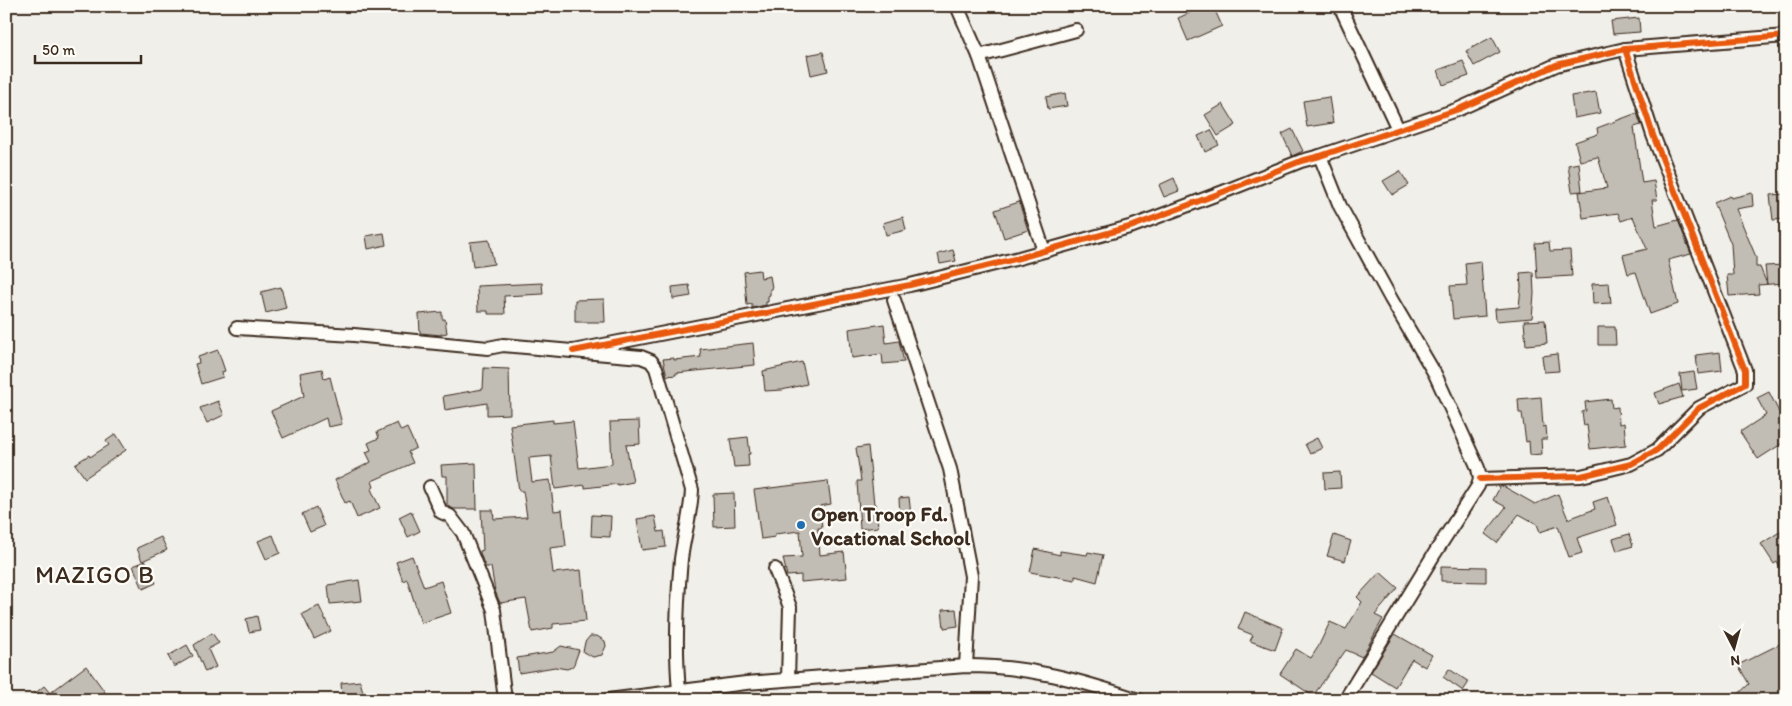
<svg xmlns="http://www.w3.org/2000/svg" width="1792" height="706" font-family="Itim,sans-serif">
	<rect width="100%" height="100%" fill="#f1efea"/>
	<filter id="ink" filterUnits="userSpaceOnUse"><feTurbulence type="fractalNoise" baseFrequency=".02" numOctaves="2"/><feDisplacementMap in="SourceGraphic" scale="10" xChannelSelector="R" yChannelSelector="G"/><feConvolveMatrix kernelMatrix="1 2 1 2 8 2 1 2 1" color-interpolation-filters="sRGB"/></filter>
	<g filter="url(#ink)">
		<g fill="#c1bcb4" stroke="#3b2a1e">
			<polygon points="1205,6 1213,6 1222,26 1188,41 1178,18"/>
			<polygon points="1639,18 1640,32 1613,34 1611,21"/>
			<polygon points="1492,37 1500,52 1474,66 1466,51"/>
			<polygon points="823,52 828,71 811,75 807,55"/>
			<polygon points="1463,61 1469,76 1443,85 1438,70"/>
			<polygon points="1596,92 1600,113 1574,118 1571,96"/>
			<polygon points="1065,93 1067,106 1048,109 1046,97"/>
			<polygon points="1329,97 1333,123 1307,127 1303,101"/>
			<polygon points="1223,104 1236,125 1218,136 1205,115"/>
			<polygon points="1637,113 1641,125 1634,127 1642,183 1654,181 1657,200 1652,200 1656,226 1678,220 1691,254 1668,260 1678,304 1650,314 1636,272 1628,274 1623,255 1647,249 1633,217 1621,221 1618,213 1583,218 1579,192 1607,188 1598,157 1580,161 1575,142 1598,134 1597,128"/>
			<polygon points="1292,129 1303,151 1292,156 1282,134"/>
			<polygon points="1211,130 1219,145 1205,152 1198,136"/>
			<polygon points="1579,163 1582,191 1572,192 1568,165"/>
			<polygon points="1400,171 1409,185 1392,195 1383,181"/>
			<polygon points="1174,178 1179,191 1164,197 1159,185"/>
			<polygon points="1752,193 1753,206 1736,209 1756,257 1756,267 1760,267 1767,284 1765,266 1784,265 1785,283 1758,285 1759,294 1729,296 1727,275 1733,275 1731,244 1714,203 1730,196 1731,198"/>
			<polygon points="1786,194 1786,219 1773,220 1770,195"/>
			<polygon points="1019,202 1028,230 1004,238 995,210"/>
			<polygon points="903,217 906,230 886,235 883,223"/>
			<polygon points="384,233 386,245 368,249 366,236"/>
			<polygon points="489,240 494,264 473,267 470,242"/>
			<polygon points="1549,242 1550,251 1570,250 1572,276 1537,278 1535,243"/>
			<polygon points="953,250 956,261 940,264 938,254"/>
			<polygon points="1481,261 1485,316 1453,319 1450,286 1467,285 1465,263"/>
			<polygon points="760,270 761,278 770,276 772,288 770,289 770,295 768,296 768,302 766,302 766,305 752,308 752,304 747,305 744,272"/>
			<polygon points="1533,272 1534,294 1532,318 1496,321 1495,309 1519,307 1521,287 1520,273"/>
			<polygon points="542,283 543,294 504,296 505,314 488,314 488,311 478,311 477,286"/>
			<polygon points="1609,283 1611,303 1593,304 1592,284"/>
			<polygon points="689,285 691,296 673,299 672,287"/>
			<polygon points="281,287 286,308 266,313 261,292"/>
			<polygon points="604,299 605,322 575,322 575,300"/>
			<polygon points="442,312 442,319 445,319 447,333 441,334 441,335 420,333 419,314"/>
			<polygon points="1545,320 1547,343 1526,345 1524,321"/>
			<polygon points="884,324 886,343 899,341 904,362 883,364 882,354 852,358 849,329"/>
			<polygon points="1598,327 1615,327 1616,345 1598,345"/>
			<polygon points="753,343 755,365 676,373 676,375 667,376 663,359 674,358 674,360 701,357 700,349"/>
			<polygon points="218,350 225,371 222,372 223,377 201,384 195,364 199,363 198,357"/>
			<polygon points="1720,352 1722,371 1698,374 1696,355"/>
			<polygon points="1557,354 1559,371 1544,372 1542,356"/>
			<polygon points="802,362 807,384 782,390 765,391 763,371"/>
			<polygon points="484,368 509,369 510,414 487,415 487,403 445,410 443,396 483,389"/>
			<polygon points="322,369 324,379 330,377 342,424 328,427 326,418 283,438 271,411 304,396 300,373"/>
			<polygon points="1694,372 1697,389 1682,391 1680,374"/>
			<polygon points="1679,384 1683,397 1659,404 1655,393"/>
			<polygon points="1769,392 1786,426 1782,429 1786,441 1758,459 1740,432 1766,415 1757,398"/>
			<polygon points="1541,397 1543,427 1546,426 1547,439 1541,439 1542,454 1530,455 1529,441 1526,442 1522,413 1519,413 1518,399"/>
			<polygon points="1611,399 1612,408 1618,407 1619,424 1624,423 1626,445 1590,449 1587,425 1584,426 1582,412 1586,411 1585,402"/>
			<polygon points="218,401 224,415 207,423 200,408"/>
			<polygon points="553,420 553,423 573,421 579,468 612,464 610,422 639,421 640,444 626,445 633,482 618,485 618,484 585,488 585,485 555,489 551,456 529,458 532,482 550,480 554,511 562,510 566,546 550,548 553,573 581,570 586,621 553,624 553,628 532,632 526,599 500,603 495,591 491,567 485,567 480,553 480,551 483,550 481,510 493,510 494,519 527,517 523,491 519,491 510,425"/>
			<polygon points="397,423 401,431 407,428 416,448 408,452 413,463 372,481 374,487 371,489 380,508 357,518 350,501 345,503 335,480 371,462 366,452 371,450 368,443 379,438 377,432"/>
			<polygon points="116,434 126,450 85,478 75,464 89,455 90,457 109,445 106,441"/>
			<polygon points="748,437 750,454 748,454 749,466 734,467 730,439"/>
			<polygon points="1317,438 1322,448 1310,454 1305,444"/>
			<polygon points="868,446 874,504 876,504 878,527 860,529 857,481 861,481 856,448"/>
			<polygon points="476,463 477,509 454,509 447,506 447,476 442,476 441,465"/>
			<polygon points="1340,472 1341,488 1325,489 1324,473"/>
			<polygon points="828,481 831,504 820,506 822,528 818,528 820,555 844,552 847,578 801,582 801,575 787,576 783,558 802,557 800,531 775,534 775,537 761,539 754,490"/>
			<polygon points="1503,486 1535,504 1558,494 1568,519 1595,509 1593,502 1608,497 1617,525 1577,538 1582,553 1569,557 1558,526 1540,532 1537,524 1519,514 1497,543 1485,534 1506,507 1493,500 1500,487"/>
			<polygon points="734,493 735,526 714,527 713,494"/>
			<polygon points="909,497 911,516 900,517 899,498"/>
			<polygon points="316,507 324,526 310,532 302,514"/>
			<polygon points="411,511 420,531 408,537 399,517"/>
			<polygon points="592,515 611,516 610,537 591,536"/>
			<polygon points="655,516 658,532 664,531 666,547 642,550 637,519"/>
			<polygon points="1781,531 1786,538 1786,579 1777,562 1774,564 1761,544"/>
			<polygon points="1629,534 1633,546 1617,551 1613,539"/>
			<polygon points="273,535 280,553 266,559 258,541"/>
			<polygon points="1334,535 1351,541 1345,561 1327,556"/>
			<polygon points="161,537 167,550 142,561 137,548"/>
			<polygon points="1035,549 1060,555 1060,551 1087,555 1088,552 1103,555 1097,582 1075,576 1075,580 1030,572"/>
			<polygon points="412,556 424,587 441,581 451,613 421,623 407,579 403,581 396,562"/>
			<polygon points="146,561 156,583 143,589 133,566"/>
			<polygon points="1441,566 1486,567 1486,582 1441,581"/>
			<polygon points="1380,572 1398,588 1375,615 1383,619 1362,657 1346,650 1313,696 1280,674 1296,649 1311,658 1318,647 1330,622 1346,629 1362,602 1357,597"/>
			<polygon points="359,580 362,601 330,604 328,585"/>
			<polygon points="319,606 331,631 314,639 302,614"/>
			<polygon points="956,609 958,626 944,628 942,610"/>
			<polygon points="1245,612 1283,628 1275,650 1250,641 1253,635 1238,629"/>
			<polygon points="257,616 260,630 249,632 246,619"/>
			<polygon points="212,633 219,643 208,649 216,667 205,672 194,645"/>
			<polygon points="1395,634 1432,655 1425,667 1412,659 1395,687 1371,672"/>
			<polygon points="590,636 597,636 605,641 606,646 602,655 593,657 583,652 585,642"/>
			<polygon points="1786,641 1786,700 1732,700 1749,684 1738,665"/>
			<polygon points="187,645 193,656 174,667 168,656"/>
			<polygon points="561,646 579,650 574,664 572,667 567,669 555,667 519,673 517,658 553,652"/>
			<polygon points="86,666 105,692 93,700 27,700 44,686 50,693"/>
			<polygon points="1449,669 1469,682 1463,691 1443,677"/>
			<polygon points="360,681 363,692 342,697 341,683"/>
		</g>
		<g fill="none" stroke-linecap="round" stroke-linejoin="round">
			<g stroke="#3b2a1e" stroke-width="16">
				<g id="street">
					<polyline points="957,6 979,56"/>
					<polyline points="1340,6 1398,129"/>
					<polyline points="1320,156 1340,206 1391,299 1435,374 1478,468 1480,479 1478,486 1433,556 1345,700"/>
					<polyline points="1044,251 979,56 1076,30"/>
					<polyline points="894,300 950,469 971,576 966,666"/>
					<path d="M 237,328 L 354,335 L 488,348 L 503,345 L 641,357 L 651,361 L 656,368 L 692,490 C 691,513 684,536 681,559 C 677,603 675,647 679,691"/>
					<polyline points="573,351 910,285 1019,258 1133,226 1223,192 1301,161 1320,156 1459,109 1556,65 1625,49 1786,36"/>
					<polyline points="1480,479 1581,476 1631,464 1657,450 1699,408 1745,384 1745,370 1653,135 1625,49"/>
					<polyline points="430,487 441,512 450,516 463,533 494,610 505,700"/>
					<polyline points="775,569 790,607 788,679"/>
					<path d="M 608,700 L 746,683 L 966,666 C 1030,666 1079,680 1139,700"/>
				</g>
			</g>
			<use href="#street" stroke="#fdfcf7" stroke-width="12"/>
			<g stroke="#fdfcf7" stroke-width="9">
				<g id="cycleway">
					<polyline points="573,351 910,285 1019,258 1133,226 1223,192 1301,161 1320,156 1459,109 1556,65 1625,49 1786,36"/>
					<polyline points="1480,479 1581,476 1631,464 1657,450 1699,408 1745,384 1745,370 1653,135 1625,49"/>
				</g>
			</g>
			<use href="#cycleway" stroke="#e8590c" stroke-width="6"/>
		</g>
	</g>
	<circle fill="#1f6fb2" stroke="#fdfcf7" stroke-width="2" cx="801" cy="525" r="5"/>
	<g text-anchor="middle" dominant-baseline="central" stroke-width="4.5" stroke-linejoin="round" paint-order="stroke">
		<g font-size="21" font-weight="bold" fill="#3b2a1e" stroke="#fdfcf7" text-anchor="start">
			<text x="811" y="513">Open Troop Fd.<tspan x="811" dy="24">Vocational School</tspan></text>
		</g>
		<g font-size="24" letter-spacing="1" fill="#3b2a1e" stroke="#fdfcf7">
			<text x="95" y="574">MAZIGO B</text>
		</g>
	</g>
	<rect width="1792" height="706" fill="none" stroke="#fdfcf7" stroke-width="25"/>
	<rect x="12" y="12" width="1767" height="681" fill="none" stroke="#3b2a1e" stroke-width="2" filter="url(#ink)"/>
	<g transform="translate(1734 648) rotate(174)" stroke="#fdfcf7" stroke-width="4" paint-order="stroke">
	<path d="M0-4L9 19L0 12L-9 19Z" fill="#3b2a1e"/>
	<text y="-8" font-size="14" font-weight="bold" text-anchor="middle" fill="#3b2a1e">N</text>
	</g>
	<path d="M35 55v8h106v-8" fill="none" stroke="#3b2a1e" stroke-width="2.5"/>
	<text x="42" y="55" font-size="15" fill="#3b2a1e" stroke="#fdfcf7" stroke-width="4" paint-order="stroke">50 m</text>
</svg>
